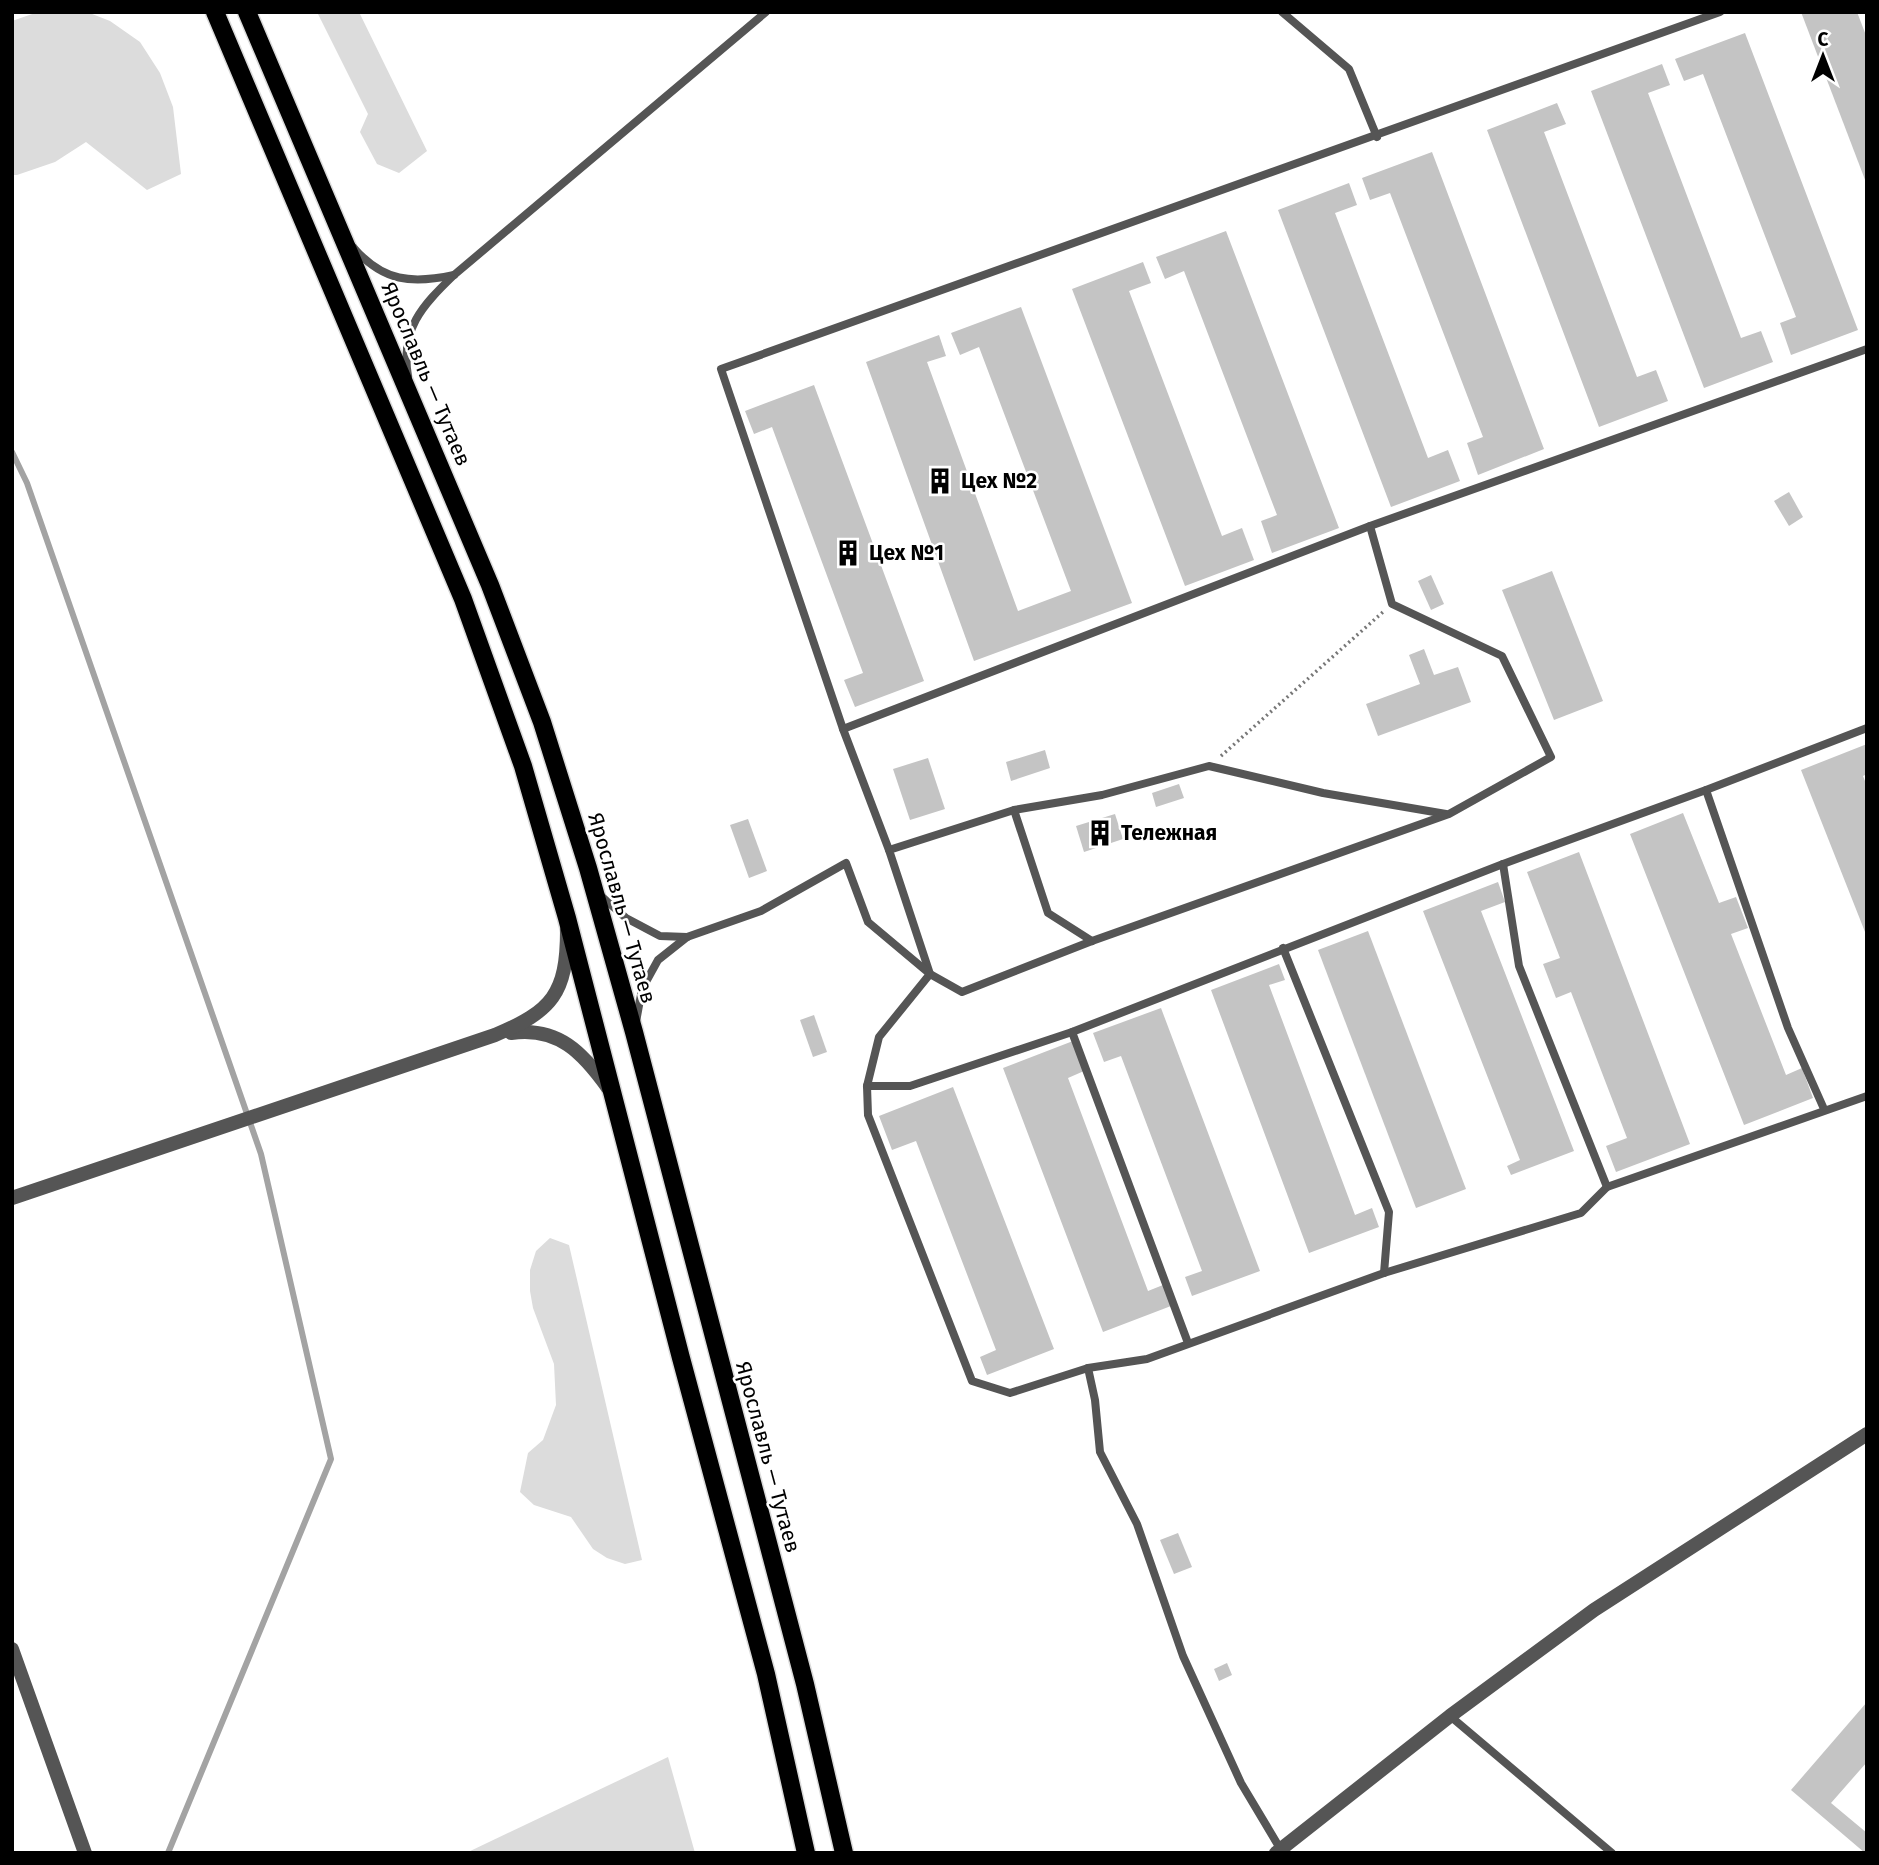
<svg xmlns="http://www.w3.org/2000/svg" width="1879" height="1865" font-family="'Fira Sans',sans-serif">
	<rect width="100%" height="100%" fill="#fff"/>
	<g fill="#dcdcdc">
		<polygon points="38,12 87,12 110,21 140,42 160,73 173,107 181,174 147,190 86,142 55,162 17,175 12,175 12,21"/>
		<polygon points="317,12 359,12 427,151 399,173 377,164 360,132 368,114"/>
		<polygon points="550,1238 569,1245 642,1560 625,1564 607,1558 593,1549 571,1517 534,1505 520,1492 528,1453 543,1440 556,1405 554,1364 533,1308 530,1291 530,1270 536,1251"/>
		<polygon points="668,1757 695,1853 466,1853"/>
	</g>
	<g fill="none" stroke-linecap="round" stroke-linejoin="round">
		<polyline stroke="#a3a3a3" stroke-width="6" points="12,452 27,483 261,1154 331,1459 168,1853"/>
	</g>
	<g fill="#c4c4c4">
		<polygon points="1801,12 1857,12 1867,38 1867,185"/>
		<polygon points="1745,33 1858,330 1791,355 1780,323 1796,317 1703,74 1684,81 1675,59"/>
		<polygon points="1662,64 1670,85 1648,93 1741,338 1761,331 1773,362 1704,388 1591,91"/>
		<polygon points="1557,103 1566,124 1544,132 1637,377 1656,370 1668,401 1599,427 1487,130"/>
		<polygon points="1432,152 1544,449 1478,475 1467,443 1483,437 1390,193 1370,200 1362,178"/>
		<polygon points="1349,183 1357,205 1335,213 1428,458 1448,450 1460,481 1391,507 1278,210"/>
		<polygon points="1226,231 1339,528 1272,553 1261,521 1277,515 1184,271 1165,279 1156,257"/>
		<polygon points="1143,262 1151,283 1129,291 1222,536 1242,528 1254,560 1185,586 1072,289"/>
		<polygon points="1021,307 1132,603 974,661 866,362 939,335 946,356 927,362 1018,611 1071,591 979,347 960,355 951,333"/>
		<polygon points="814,385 924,681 855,707 844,680 863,673 772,427 754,434 745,411"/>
		<polygon points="1789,492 1803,517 1789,526 1774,501"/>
		<polygon points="1552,571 1603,701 1554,720 1502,590"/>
		<polygon points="1431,575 1444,604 1431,610 1418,581"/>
		<polygon points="1424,649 1434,675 1458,667 1471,702 1378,736 1366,704 1420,684 1409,655"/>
		<polygon points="1867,744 1867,774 1863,776 1867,786 1867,937 1801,770"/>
		<polygon points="1045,750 1050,768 1011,781 1006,762"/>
		<polygon points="928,758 945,809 910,820 893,769"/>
		<polygon points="1179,784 1184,798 1156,807 1152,793"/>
		<polygon points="1683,813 1719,903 1736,897 1748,928 1731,934 1786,1075 1802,1068 1813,1098 1744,1125 1630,834"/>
		<polygon points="1115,814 1123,839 1084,852 1076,826"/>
		<polygon points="748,819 767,871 749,878 730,825"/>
		<polygon points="1579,852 1690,1144 1616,1172 1606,1146 1627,1138 1571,992 1556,998 1543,964 1560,958 1527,872"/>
		<polygon points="1498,882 1505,902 1481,911 1574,1151 1511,1175 1507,1166 1520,1160 1423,911"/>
		<polygon points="1368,931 1466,1189 1416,1208 1318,950"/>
		<polygon points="1279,964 1285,980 1269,985 1355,1215 1372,1208 1379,1227 1309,1253 1211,990"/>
		<polygon points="1161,1008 1260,1271 1192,1296 1185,1277 1202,1271 1121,1056 1104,1062 1093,1033"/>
		<polygon points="814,1015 827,1052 813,1057 800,1020"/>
		<polygon points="1073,1041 1084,1071 1068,1078 1148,1291 1163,1285 1171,1306 1103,1332 1003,1068"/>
		<polygon points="953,1087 1054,1349 987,1375 980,1357 996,1350 916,1141 892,1150 879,1116"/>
		<polygon points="1178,1533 1192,1567 1174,1574 1160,1540"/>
		<polygon points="1227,1663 1232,1675 1219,1681 1214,1669"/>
		<polygon points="1867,1702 1867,1762 1831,1803 1867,1833 1867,1853 1865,1853 1791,1790"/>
	</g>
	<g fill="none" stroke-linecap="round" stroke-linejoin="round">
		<g stroke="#dbdbdb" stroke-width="21">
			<g id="primary">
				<polyline points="215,12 463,599 523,766 567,918 681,1358 766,1674 806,1853"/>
				<polyline points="247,12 490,585 542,722 588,868 634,1032 805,1684 844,1853"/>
			</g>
		</g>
		<polyline stroke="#777" stroke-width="3.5" stroke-dasharray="2 3.5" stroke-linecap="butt" points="1221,756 1383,612"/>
		<g stroke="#555" stroke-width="8">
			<polyline points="1282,12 1349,69 1377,137"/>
			<path d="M 353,247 C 383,282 412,284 454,275"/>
			<path d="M 408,376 C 400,329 422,306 454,275 L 766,12"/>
			<polyline points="843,729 1370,526 1867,349"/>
			<polyline points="1706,790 1788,1028 1824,1109"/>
			<polyline points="1014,810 889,850 930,974 879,1037 867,1086 910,1086 1072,1032 1503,864 1706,790 1867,728"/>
			<polyline points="889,850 843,729 721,369 1720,12"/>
			<polyline points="1503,864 1519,966 1607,1187"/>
			<polyline points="601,896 626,918 660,936 687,937"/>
			<polyline points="1092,941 1048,913 1014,810 1102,795 1209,766 1323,793 1446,814"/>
			<polyline points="1283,948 1389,1212 1384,1273"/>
			<polyline points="636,1022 642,989 658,960 687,937 761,911 846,863 868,922 930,974 962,992 1092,941 1449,814 1551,757 1502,656 1392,604 1370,526"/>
			<polyline points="1072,1032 1188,1343"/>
			<polyline points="867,1086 868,1115 972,1381 1010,1393 1088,1368 1147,1359 1384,1273 1581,1213 1607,1187 1867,1096"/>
			<polyline points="1088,1368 1095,1400 1100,1452 1137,1524 1183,1656 1241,1783 1281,1850"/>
			<polyline points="1450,1716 1612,1853"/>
		</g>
		<g stroke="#555" stroke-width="14">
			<path d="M 511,1033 C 558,1026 583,1053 608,1088"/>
			<path d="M 12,1198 L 495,1035 C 552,1011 567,994 567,930"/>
			<polyline points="12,1649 85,1853"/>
		</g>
		<polyline stroke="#555" stroke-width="14" points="1276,1853 1450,1716 1594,1610 1867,1434"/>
		<use href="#primary" stroke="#000" stroke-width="18"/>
	</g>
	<defs>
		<g id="building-bare" transform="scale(2.1)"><path d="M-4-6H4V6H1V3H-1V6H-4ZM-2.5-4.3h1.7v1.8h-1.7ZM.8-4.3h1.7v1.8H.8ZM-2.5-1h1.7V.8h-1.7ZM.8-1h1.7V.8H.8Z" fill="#000" stroke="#fff" stroke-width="2.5" paint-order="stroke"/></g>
	</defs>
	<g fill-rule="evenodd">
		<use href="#building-bare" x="940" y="481"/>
		<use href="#building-bare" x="848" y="553"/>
		<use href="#building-bare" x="1100" y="833"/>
	</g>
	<g text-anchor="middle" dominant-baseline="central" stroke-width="5" stroke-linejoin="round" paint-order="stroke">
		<g font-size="21" fill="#000" stroke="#fff">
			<text transform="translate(426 374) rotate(67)">Ярославль — Тутаев</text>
			<text transform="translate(622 908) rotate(74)">Ярославль — Тутаев</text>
			<text transform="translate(768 1457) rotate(75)">Ярославль — Тутаев</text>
		</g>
		<g font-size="21" font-weight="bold" fill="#000" stroke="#fff" text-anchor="start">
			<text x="961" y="481">Цех №2</text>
			<text x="869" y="553">Цех №1</text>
			<text x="1121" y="833">Тележная</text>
		</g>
	</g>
	<rect width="1879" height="1865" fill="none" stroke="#000000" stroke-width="28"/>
	<g transform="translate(1823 56)" stroke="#ffffff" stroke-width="5" paint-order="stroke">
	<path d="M0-5L12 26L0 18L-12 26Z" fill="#000000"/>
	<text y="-10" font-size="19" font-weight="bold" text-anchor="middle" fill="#000000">С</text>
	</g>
</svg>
